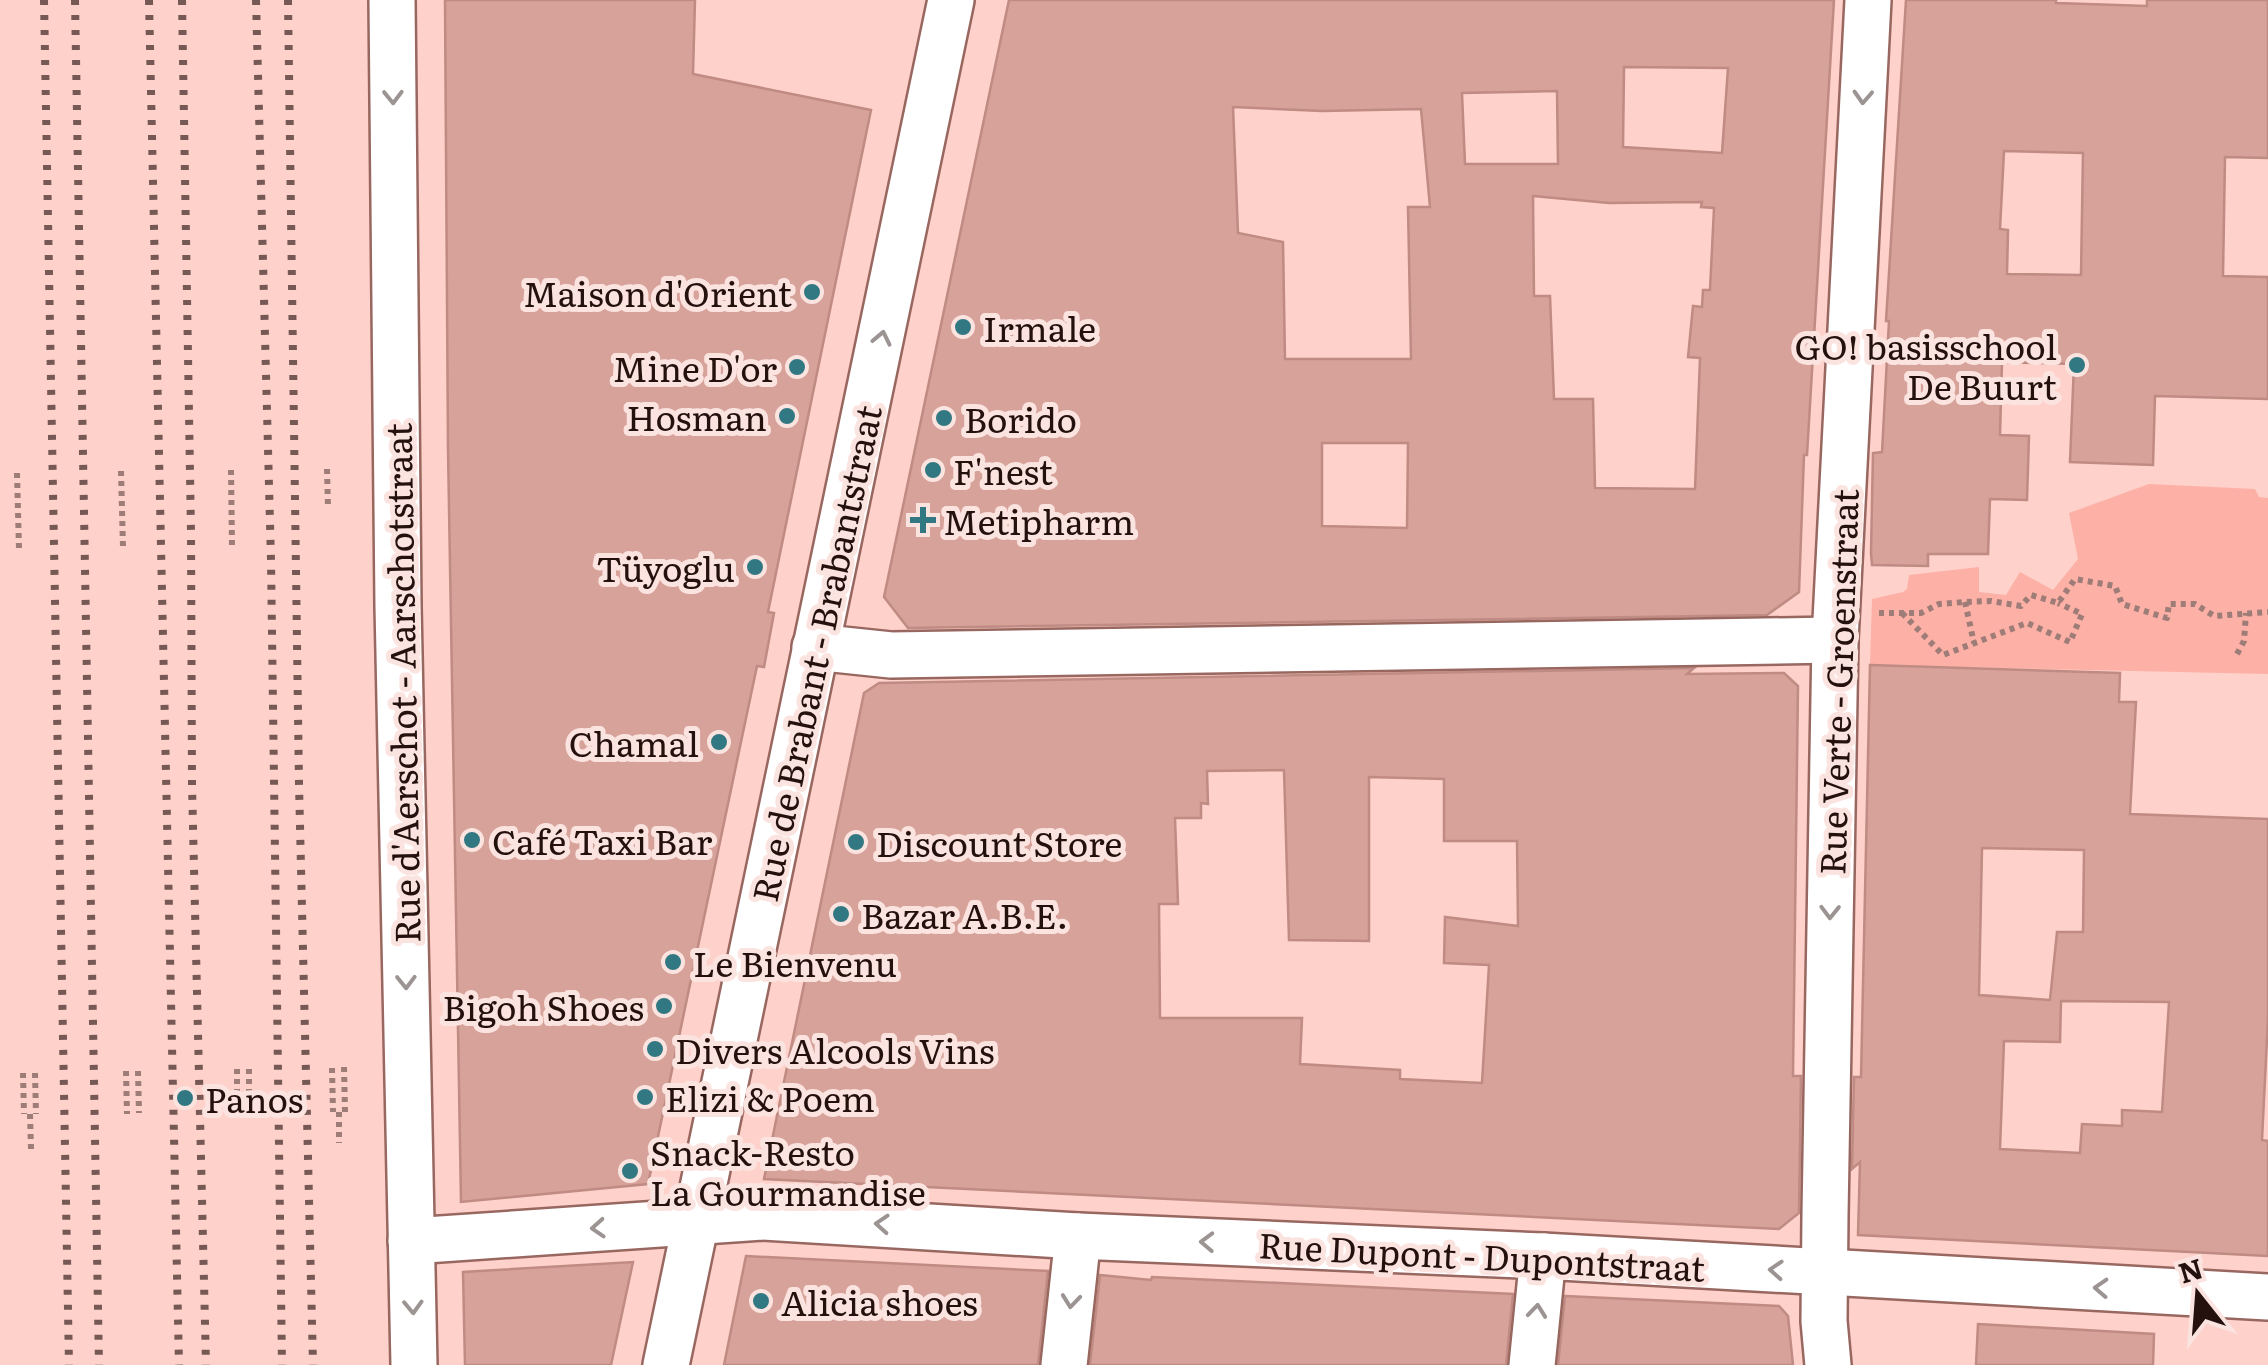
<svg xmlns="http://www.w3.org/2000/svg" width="2268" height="1365" font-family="Literata,serif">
	<rect width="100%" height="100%" fill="#fed1ca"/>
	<polygon fill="#fdb1a6" points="2149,484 2255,489 2259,497 2268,498 2268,674 1870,665 1872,599 1903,592 1907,589 1909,575 1979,567 1979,592 2006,595 2020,572 2053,590 2078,559 2069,513"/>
	<g fill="#d7a29a" stroke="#bf8b83" stroke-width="2.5" fill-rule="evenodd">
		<polygon points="445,0 695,0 693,74 871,110 768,612 774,613 764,667 757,666 648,1184 461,1202 448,449"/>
		<path d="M 1009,0 L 1834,0 L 1807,455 L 1804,455 L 1799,592 L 1767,615 L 908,628 L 884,597 ZM 1624,67 L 1728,68 L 1722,153 L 1623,147 ZM 1557,91 L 1558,164 L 1465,164 L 1462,93 ZM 1233,107 L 1322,111 L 1421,109 L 1430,207 L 1408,207 L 1411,359 L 1285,359 L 1283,242 L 1238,233 ZM 1533,196 L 1609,203 L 1702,202 L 1701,207 L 1714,208 L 1710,290 L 1703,290 L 1702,307 L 1693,306 L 1688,357 L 1700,358 L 1695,489 L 1595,488 L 1593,399 L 1554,399 L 1550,296 L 1534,296 ZM 1322,443 L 1408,443 L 1407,528 L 1322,526 Z"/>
		<path d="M 1906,0 L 2056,0 L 2056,3 L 2147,6 L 2147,0 L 2268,0 L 2268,158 L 2225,157 L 2223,276 L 2268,277 L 2268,399 L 2155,396 L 2153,465 L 2070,462 L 2074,364 L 2002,362 L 2000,435 L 2029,436 L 2027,500 L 1990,499 L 1988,554 L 1928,554 L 1928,566 L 1872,565 L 1871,553 L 1873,453 L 1882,452 L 1889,321 L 1886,321 ZM 2004,151 L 2083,153 L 2081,275 L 2007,274 L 2008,230 L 2000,229 Z"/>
		<path d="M 1870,665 L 2120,673 L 2119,702 L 2136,702 L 2130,814 L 2268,819 L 2268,1018 L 2262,1140 L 2268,1141 L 2268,1256 L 1858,1235 L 1860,1162 L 1852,1169 L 1854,1077 L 1861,1077 ZM 1982,848 L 2084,850 L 2083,932 L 2057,932 L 2050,1000 L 1979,995 ZM 2061,1001 L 2169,1002 L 2162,1112 L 2122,1110 L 2122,1126 L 2082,1124 L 2080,1153 L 2000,1149 L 2004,1041 L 2060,1042 Z"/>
		<path d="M 1694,668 L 1687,674 L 1784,673 L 1798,686 L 1793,1076 L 1801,1076 L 1799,1213 L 1779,1229 L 764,1179 L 864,693 L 879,683 ZM 1284,770 L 1289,940 L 1369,941 L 1369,777 L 1444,779 L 1444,841 L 1517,841 L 1518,926 L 1445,917 L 1444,963 L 1489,965 L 1482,1083 L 1400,1079 L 1400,1070 L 1300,1064 L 1302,1018 L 1160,1018 L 1159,904 L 1178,904 L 1175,818 L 1201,818 L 1201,803 L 1208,804 L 1207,771 Z"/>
		<polygon points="746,1256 1048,1271 1038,1365 724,1365"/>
		<polygon points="633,1262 611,1365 465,1365 463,1272"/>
		<polygon points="1100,1275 1151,1280 1152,1277 1513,1294 1506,1365 1090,1365"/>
		<polygon points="1565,1296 1779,1306 1788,1316 1793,1365 1558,1365"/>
		<polygon points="1978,1324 2154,1334 2153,1365 1976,1365"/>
	</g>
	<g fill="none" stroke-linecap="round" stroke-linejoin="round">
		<g stroke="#986760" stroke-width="50">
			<g id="street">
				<polyline points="392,0 398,606 414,1365"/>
				<polyline points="815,647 891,655 1835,640"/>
				<polyline points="411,1241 762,1217 1078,1236 1543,1256 2268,1297"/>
				<polyline points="666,1365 951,0"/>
				<polyline points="1064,1365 1078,1236"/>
				<polyline points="1532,1365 1543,1256"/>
				<polyline points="1828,1365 1824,1321 1825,1215 1835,640 1868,0"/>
			</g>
		</g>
		<g stroke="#9e7c77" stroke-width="6" stroke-dasharray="5 5" stroke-linecap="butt">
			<polyline points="327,469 328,507"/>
			<polyline points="231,470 232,546"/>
			<polyline points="121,471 123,547"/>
			<polyline points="17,473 19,549"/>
			<polyline points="1965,602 1974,643"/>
			<polyline points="1879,613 1921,613 1939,604 1965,602 1991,601 2021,606 2031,595 2058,603 2075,579 2115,586 2122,604 2167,618 2169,604 2195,604 2214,616 2268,612"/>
			<polyline points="1902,613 1943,655 2027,623 2070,642 2082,614 2058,603"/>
			<polyline points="2237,654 2244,641 2246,613"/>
			<polyline points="344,1067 345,1112"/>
			<polyline points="332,1068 333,1112"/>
			<polyline points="237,1069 237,1112"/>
			<polyline points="249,1069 249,1113"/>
			<polyline points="126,1071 127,1114"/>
			<polyline points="138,1071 139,1113"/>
			<polyline points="23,1073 24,1114"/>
			<polyline points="35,1073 36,1114"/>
			<polyline points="339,1112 339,1143"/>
			<polyline points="30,1114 31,1149"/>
		</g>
		<use href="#street" stroke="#fff" stroke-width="45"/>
		<g stroke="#765955" stroke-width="8" stroke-dasharray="5 10" stroke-linecap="butt">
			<polyline points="44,0 69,1365"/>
			<polyline points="75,0 99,1365"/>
			<polyline points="149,0 179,1365"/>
			<polyline points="182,0 191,532 192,785 206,1365"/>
			<polyline points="256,0 271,560 282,1365"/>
			<polyline points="288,0 299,784 313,1365"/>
		</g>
	</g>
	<defs><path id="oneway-chevron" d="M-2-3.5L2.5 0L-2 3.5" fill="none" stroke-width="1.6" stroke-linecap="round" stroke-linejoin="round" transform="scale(2.5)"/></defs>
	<g stroke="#9c9493">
		<use href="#oneway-chevron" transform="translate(393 97) rotate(89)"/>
		<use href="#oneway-chevron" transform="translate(1863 97) rotate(93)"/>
		<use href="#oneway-chevron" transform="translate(882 338) rotate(-78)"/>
		<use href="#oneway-chevron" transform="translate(1830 912) rotate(91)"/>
		<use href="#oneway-chevron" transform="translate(406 982) rotate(89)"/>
		<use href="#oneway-chevron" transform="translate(882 1224) rotate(-176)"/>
		<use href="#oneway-chevron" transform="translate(598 1228) rotate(176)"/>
		<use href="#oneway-chevron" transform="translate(1207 1242) rotate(-178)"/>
		<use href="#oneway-chevron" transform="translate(1776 1270) rotate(-176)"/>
		<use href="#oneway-chevron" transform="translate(2101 1288) rotate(-177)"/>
		<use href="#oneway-chevron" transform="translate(1071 1301) rotate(96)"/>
		<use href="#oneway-chevron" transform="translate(413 1307) rotate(88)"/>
		<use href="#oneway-chevron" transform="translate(1537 1311) rotate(-84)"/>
	</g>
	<g fill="#317882" stroke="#fbe4e0" stroke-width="4">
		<circle cx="812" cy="292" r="10"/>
		<circle cx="963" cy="327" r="10"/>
		<circle cx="2077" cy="365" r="10"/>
		<circle cx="797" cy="367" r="10"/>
		<circle cx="787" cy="416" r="10"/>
		<circle cx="944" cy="418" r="10"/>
		<circle cx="933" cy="470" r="10"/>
		<path d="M918 505h10v10h10v10h-10v10h-10v-10h-10v-10h10z"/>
		<circle cx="755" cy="567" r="10"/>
		<circle cx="719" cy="742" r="10"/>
		<circle cx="472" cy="840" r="10"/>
		<circle cx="856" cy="842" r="10"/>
		<circle cx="841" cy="914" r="10"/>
		<circle cx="673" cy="962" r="10"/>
		<circle cx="664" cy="1006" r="10"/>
		<circle cx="655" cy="1049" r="10"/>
		<circle cx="645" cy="1097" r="10"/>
		<circle cx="185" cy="1098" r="10"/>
		<circle cx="630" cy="1171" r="10"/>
		<circle cx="761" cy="1301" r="10"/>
	</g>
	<g text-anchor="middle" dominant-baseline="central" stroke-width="10" stroke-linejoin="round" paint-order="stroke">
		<g font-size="35" fill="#24110e" stroke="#fbe4e0" text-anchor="start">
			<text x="792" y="292" text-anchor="end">Maison d'Orient</text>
			<text x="983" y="327">Irmale</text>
			<text x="2057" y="345" text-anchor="end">GO! basisschool<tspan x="2057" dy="40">De Buurt</tspan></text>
			<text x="777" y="367" text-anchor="end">Mine D'or</text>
			<text x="767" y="416" text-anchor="end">Hosman</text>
			<text x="964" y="418">Borido</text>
			<text x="953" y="470">F'nest</text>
			<text x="943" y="520">Metipharm</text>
			<text x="735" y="567" text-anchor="end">Tüyoglu</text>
			<text x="699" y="742" text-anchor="end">Chamal</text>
			<text x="492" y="840">Café Taxi Bar</text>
			<text x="876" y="842">Discount Store</text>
			<text x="861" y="914">Bazar A.B.E.</text>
			<text x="693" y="962">Le Bienvenu</text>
			<text x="644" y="1006" text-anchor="end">Bigoh Shoes</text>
			<text x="675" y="1049">Divers Alcools Vins</text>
			<text x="665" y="1097">Elizi &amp; Poem</text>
			<text x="205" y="1098">Panos</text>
			<text x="650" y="1151">Snack-Resto<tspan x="650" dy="40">La Gourmandise</tspan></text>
			<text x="781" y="1301">Alicia shoes</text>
		</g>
		<g font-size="35" fill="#24110e" stroke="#fbe4e0">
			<text transform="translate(815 653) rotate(-78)">Rue de Brabant - Brabantstraat</text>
			<text transform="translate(1837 682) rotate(-88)">Rue Verte - Groenstraat</text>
			<text transform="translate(401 683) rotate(-91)">Rue d'Aerschot - Aarschotstraat</text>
			<text transform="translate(1482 1255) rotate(3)">Rue Dupont - Dupontstraat</text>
		</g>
	</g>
	<g transform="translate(2198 1295) rotate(343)" stroke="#fbe4e0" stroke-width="8" paint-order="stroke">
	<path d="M0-8L18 38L0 25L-18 38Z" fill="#24110e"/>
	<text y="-15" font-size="28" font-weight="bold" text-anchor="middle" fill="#24110e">N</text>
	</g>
</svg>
